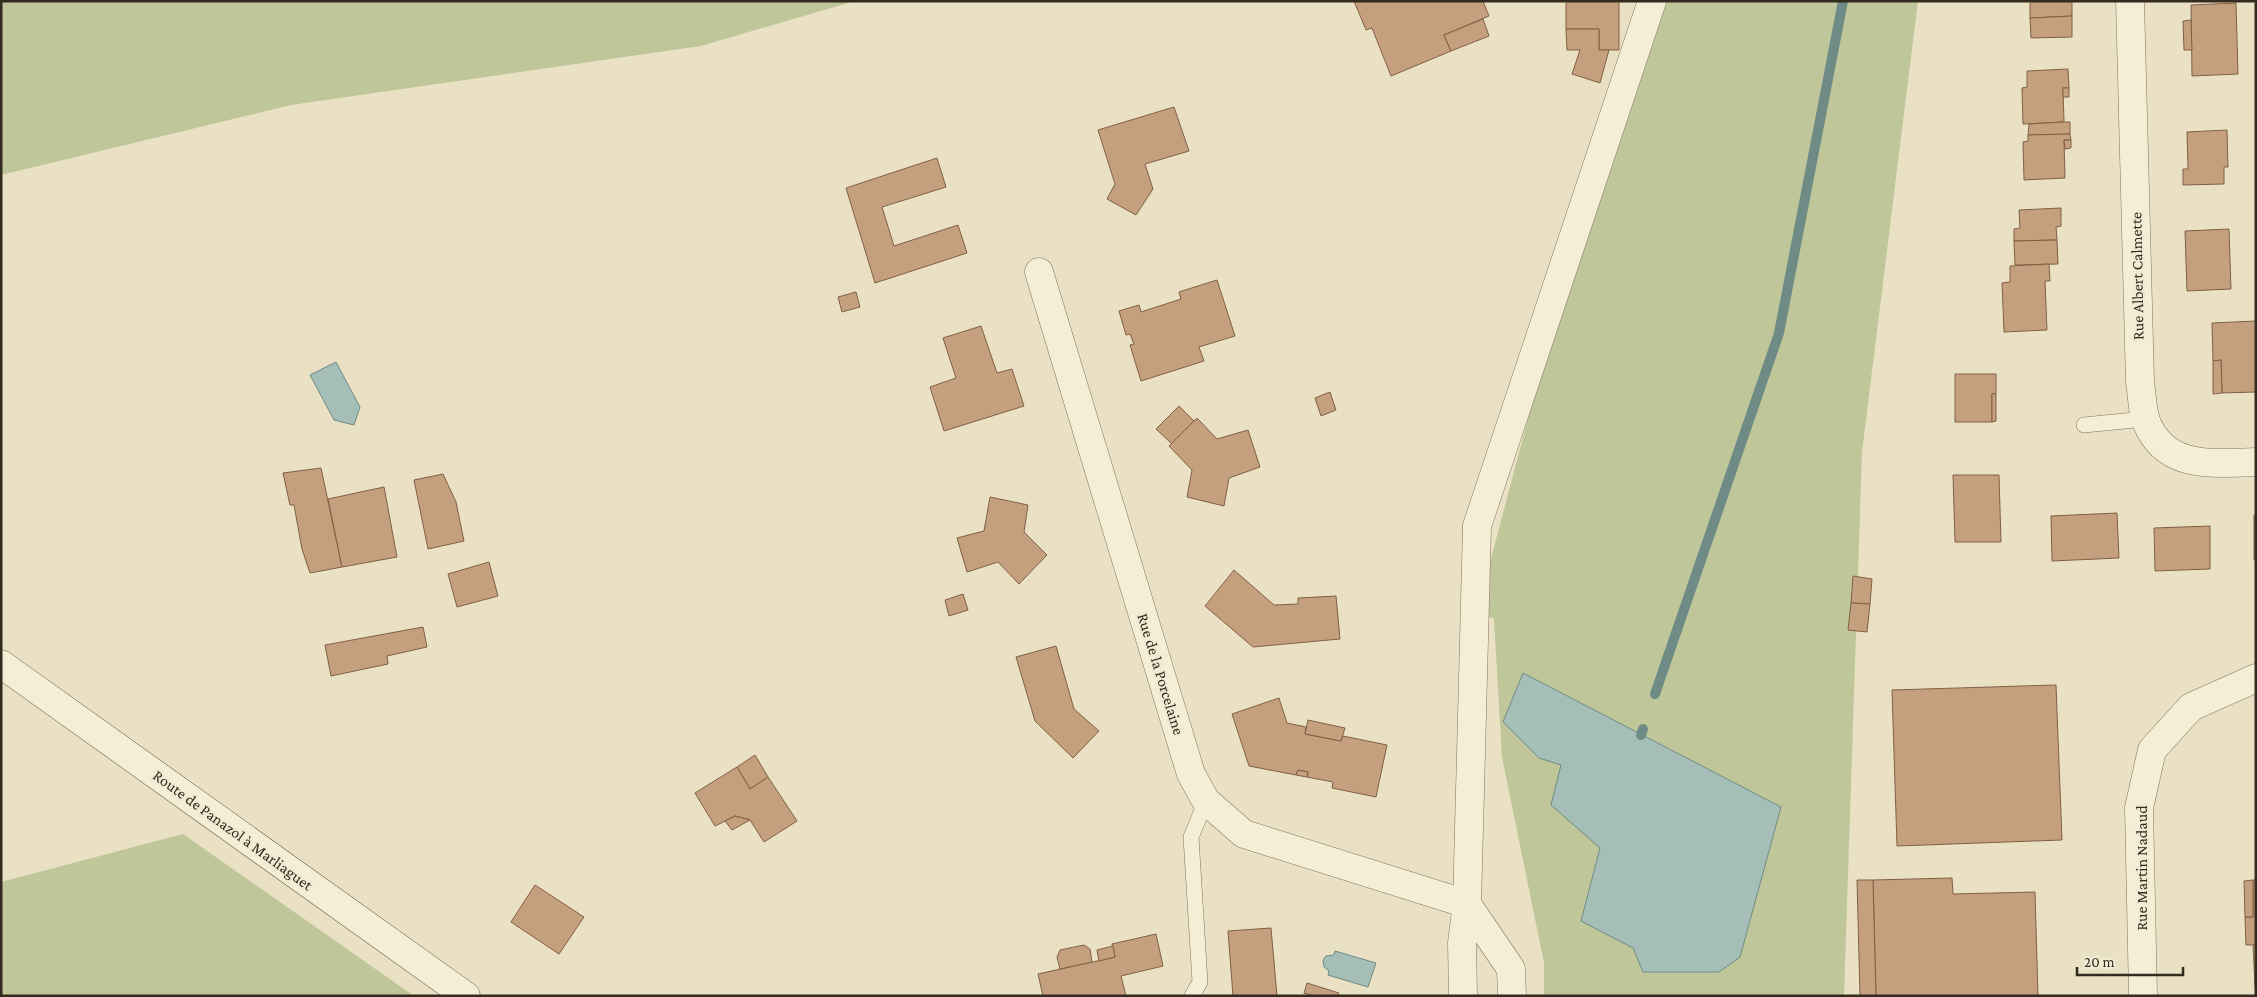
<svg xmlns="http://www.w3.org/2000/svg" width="2257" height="997" font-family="'Crimson Pro',serif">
	<rect width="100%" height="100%" fill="#eae1c5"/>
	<g fill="#bfc79a">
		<polygon points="1,1 855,1 701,46 291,105 1,175"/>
		<polygon points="1638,1 1918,1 1862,452 1844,996 1544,996 1544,963 1502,757 1494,619 1477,612"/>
		<polygon points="183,834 414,996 1,996 1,882"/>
	</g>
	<g fill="#a6beb8" stroke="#6e8b85">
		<polygon points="336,362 360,407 354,425 334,420 310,375"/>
		<polygon points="1523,673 1781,807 1740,957 1719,972 1643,972 1633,948 1581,921 1600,848 1551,805 1561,765 1539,758 1503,722"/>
		<polygon points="1335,951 1376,963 1368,987 1328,975 1329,971 1324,967 1323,960 1326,956 1334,955"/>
	</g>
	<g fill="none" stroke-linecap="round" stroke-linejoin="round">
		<g stroke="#6e8b85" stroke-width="10">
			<polyline points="1655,694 1779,333 1843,1"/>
			<polyline points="1641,735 1643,729"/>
		</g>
	</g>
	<g fill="#c5a07e" stroke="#806045">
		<polygon points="1354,1 1483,1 1489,16 1444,35 1451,51 1391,76 1372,28 1366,30"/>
		<polygon points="1566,1 1619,1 1619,50 1599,50 1599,29 1566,29"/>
		<polygon points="2030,1 2072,1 2072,16 2030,18"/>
		<polygon points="2236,3 2238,74 2192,76 2191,5"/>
		<polygon points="2072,16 2072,37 2031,38 2030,18"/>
		<polygon points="1483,19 1489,36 1451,51 1444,35"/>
		<polygon points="2191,20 2192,50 2184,50 2183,21"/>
		<polygon points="1566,29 1599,29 1599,50 1609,50 1600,83 1572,74 1580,50 1567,50"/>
		<polygon points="2068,69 2069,88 2063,88 2064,122 2023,124 2022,88 2027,87 2027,71"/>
		<rect x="2063" y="88" width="6" height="9"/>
		<polygon points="1174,107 1189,151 1145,164 1153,189 1136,215 1107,199 1115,184 1098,130"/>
		<polygon points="2064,122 2070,122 2070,134 2028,135 2029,124"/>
		<polygon points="2227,130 2228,167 2224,167 2224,184 2183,185 2183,169 2188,169 2187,132"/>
		<polygon points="2070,134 2071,140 2064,140 2065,178 2024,180 2023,142 2028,141 2028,135"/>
		<polygon points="2064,140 2071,140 2071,148 2065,149"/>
		<polygon points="937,158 946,187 882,207 894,246 958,225 967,253 875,283 846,188"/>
		<polygon points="2061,208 2061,226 2056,227 2057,240 2014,241 2014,229 2020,228 2019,210"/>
		<polygon points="2229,229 2231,289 2187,291 2185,231"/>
		<polygon points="2057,240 2058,264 2015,265 2014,241"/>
		<polygon points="2049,264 2050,281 2045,281 2047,330 2004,332 2002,283 2010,282 2010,266"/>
		<polygon points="1217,280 1235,336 1199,347 1204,361 1141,381 1130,345 1134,344 1130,334 1126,335 1119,311 1139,305 1141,312 1181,299 1179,292"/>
		<polygon points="856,292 860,307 842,312 838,297"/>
		<polygon points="2256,321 2256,392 2222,393 2221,360 2213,361 2212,323"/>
		<polygon points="981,326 997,373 1012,369 1024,406 944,431 930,387 956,378 943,338"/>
		<polygon points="2221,360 2222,393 2213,394 2213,361"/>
		<polygon points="1955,374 1996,374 1996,394 1992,394 1992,422 1955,422"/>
		<polygon points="1330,392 1336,410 1321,416 1315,398"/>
		<polygon points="1992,394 1996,394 1996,421 1992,422"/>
		<polygon points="1179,406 1194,421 1172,444 1156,429"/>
		<polygon points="1197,418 1217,439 1248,430 1260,467 1229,478 1224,506 1187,497 1192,470 1169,446"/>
		<polygon points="321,468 342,567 310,573 302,549 294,505 290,505 283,473"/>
		<polygon points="443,474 456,502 464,541 428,549 414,480"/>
		<polygon points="1953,475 1999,475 2001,542 1955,542"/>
		<polygon points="384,487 397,557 342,567 328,499"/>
		<polygon points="990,497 1028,505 1024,532 1047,555 1019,584 998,562 967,572 957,538 984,531"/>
		<polygon points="2117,513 2119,558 2052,561 2051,516"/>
		<polygon points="2254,515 2256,515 2256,559 2254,560"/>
		<polygon points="2210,526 2210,569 2155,571 2154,528"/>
		<polygon points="489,562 498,596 457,607 448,574"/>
		<polygon points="1234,570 1274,605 1298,604 1298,598 1336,596 1340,639 1253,647 1205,606"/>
		<polygon points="1853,576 1872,579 1870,604 1851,603"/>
		<polygon points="963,594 968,610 949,616 945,600"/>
		<polygon points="1851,603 1870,604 1867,632 1848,630"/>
		<polygon points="423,627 427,647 387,656 388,664 331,676 325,645"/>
		<polygon points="1056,646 1074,709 1099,731 1073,758 1035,721 1016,657"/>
		<polygon points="2056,685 2062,840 1897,846 1892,690"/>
		<polygon points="1279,698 1287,723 1306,727 1305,734 1341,741 1343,736 1387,745 1376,797 1332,788 1333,782 1307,777 1308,772 1298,770 1296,775 1249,766 1232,714"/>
		<polygon points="1308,720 1345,728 1341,741 1305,734"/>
		<polygon points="755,755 768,777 750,789 737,767"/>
		<polygon points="737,767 750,789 768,777 797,821 764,842 750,820 735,816 715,826 695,793"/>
		<polygon points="1298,770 1308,772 1307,777 1296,775"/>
		<polygon points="735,816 750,820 732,830 725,821"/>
		<polygon points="1952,878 1953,894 2035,892 2038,996 1876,996 1873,880"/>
		<polygon points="1857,880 1873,880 1876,996 1860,996"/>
		<polygon points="2253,880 2256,880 2256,945 2246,945 2245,917 2253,917"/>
		<polygon points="2253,880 2253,917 2245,917 2244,881"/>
		<polygon points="535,885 584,917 559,954 511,922"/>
		<polygon points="1271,928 1277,996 1233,996 1228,931"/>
		<polygon points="1156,934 1163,966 1121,976 1126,996 1043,996 1038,974 1115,957 1112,944"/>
		<polygon points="1084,945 1090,949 1092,962 1060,969 1057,957 1060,950"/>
		<polygon points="2253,945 2256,945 2256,987 2255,987"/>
		<polygon points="1113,946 1115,957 1099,961 1097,950"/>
		<polygon points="1307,983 1339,993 1338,996 1314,996 1304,993"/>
	</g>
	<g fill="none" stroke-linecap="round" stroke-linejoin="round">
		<g stroke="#83735d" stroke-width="16">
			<g id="lane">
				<polyline points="2084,425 2145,419"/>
				<polyline points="1192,996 1200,982 1191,837 1206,801"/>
			</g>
		</g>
		<g stroke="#83735d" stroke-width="29">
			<g id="street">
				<path d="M 2130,1 L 2140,382 C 2142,394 2142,409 2146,421 C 2165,470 2212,463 2256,462"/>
				<polyline points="1039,272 1191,774 1206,801 1244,834 1467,904"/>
				<polyline points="1467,904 1511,969 1512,996"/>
				<polyline points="1463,996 1462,943 1467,904 1477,526 1652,1"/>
				<polyline points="2143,996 2139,808 2152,750 2191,707 2256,678"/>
			</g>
		</g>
		<g stroke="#655540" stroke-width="29">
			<polyline id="secondary" points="1,664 466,996"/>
		</g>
		<use href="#lane" stroke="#f5eed7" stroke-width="15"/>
		<use href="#street" stroke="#f5eed7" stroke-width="28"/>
		<use href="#secondary" stroke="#f5eed7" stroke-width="28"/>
	</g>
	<g text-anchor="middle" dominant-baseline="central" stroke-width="5" stroke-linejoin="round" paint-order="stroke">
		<g font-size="16" fill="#342b1f" stroke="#f2ebd4">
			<text transform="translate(2137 276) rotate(-91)">Rue Albert Calmette</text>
			<text transform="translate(1161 674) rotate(73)">Rue de la Porcelaine</text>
			<text transform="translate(233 830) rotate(36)">Route de Panazol à Marliaguet</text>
			<text transform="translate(2141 868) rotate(-90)">Rue Martin Nadaud</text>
		</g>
	</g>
	<rect width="2257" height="997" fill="none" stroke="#342b1f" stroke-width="5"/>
	<path d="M2077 967v8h106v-8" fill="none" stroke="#342b1f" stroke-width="2.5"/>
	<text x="2084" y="967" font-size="15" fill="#342b1f" stroke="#f2ebd4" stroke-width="4" paint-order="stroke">20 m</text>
</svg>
